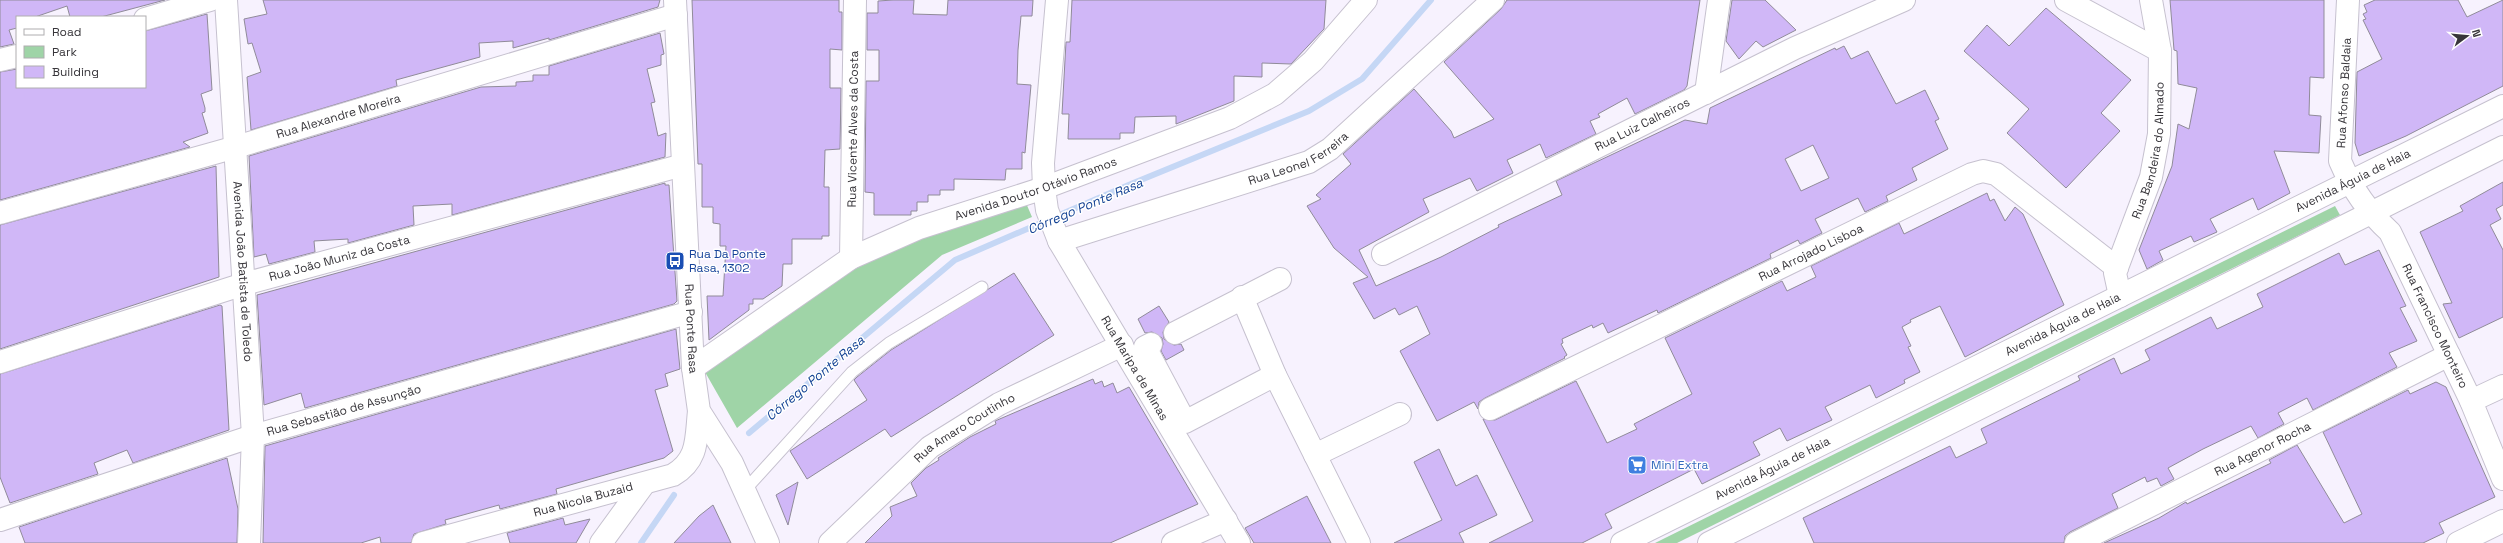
<svg xmlns="http://www.w3.org/2000/svg" width="2503" height="543" font-family="'Space Grotesk',sans-serif">
	<rect width="100%" height="100%" fill="#f7f2fe"/>
	<g fill="#9fd4a7">
		<polygon points="1026,203 1032,217 942,255 737,428 705,372 873,255"/>
		<polygon points="2335,206 2340,215 1677,543 1655,543"/>
	</g>
	<g fill="none" stroke-linecap="round" stroke-linejoin="round">
		<g stroke="#c5d7f5" stroke-width="6">
			<polyline points="749,433 955,260 1131,184 1309,111 1362,79 1431,0"/>
			<polyline points="641,543 674,495"/>
		</g>
	</g>
	<g fill="#d0b7f7" stroke="#908b99" fill-rule="evenodd">
		<polygon points="0,0 165,0 101,17 70,17 67,6 35,17 17,17 17,28 9,30 14,44 0,47"/>
		<polygon points="263,0 660,0 658,7 549,40 549,38 513,48 513,41 479,43 480,57 396,80 397,86 251,130 247,77 261,72 252,43 248,44 244,19 267,14"/>
		<polygon points="692,0 839,0 839,12 842,12 842,50 830,49 830,88 841,88 840,149 825,150 824,187 829,187 829,236 822,236 822,239 792,239 792,264 783,264 782,286 763,299 753,299 753,304 749,304 749,310 709,340 707,296 723,296 726,246 720,246 720,224 713,223 713,207 702,207 702,164 698,164"/>
		<polygon points="893,0 914,0 913,14 947,15 948,0 1033,0 1032,16 1021,16 1018,50 1017,84 1031,85 1025,153 1022,152 1022,169 1006,169 1005,180 954,179 954,190 940,190 940,195 928,195 928,202 917,202 917,211 911,211 911,215 874,215 874,193 865,192 866,81 879,81 879,50 867,50 867,13 878,13 878,1"/>
		<polygon points="1072,0 1326,0 1324,29 1291,64 1262,63 1262,77 1234,76 1234,101 1176,124 1176,116 1135,117 1134,133 1120,133 1120,139 1068,139 1069,114 1062,114 1066,42 1070,42"/>
		<path d="M 1507,0 L 1700,0 L 1687,86 L 1684,90 L 1635,114 L 1627,98 L 1598,114 L 1600,117 L 1590,121 L 1596,134 L 1546,158 L 1540,144 L 1524,152 L 1507,160 L 1513,173 L 1477,191 L 1470,178 L 1423,199 L 1429,212 L 1359,250 L 1376,286 L 1441,257 L 1499,227 L 1498,225 L 1562,195 L 1556,181 L 1685,120 L 1707,124 L 1710,108 L 1835,48 L 1836,50 L 1844,46 L 1851,59 L 1868,51 L 1896,104 L 1925,90 L 1939,119 L 1935,121 L 1948,149 L 1912,168 L 1917,180 L 1886,196 L 1888,201 L 1865,212 L 1858,198 L 1815,219 L 1822,233 L 1800,244 L 1798,240 L 1770,254 L 1771,258 L 1658,313 L 1657,310 L 1608,333 L 1603,323 L 1593,328 L 1592,325 L 1562,339 L 1563,343 L 1561,344 L 1567,355 L 1564,357 L 1565,358 L 1485,398 L 1479,402 L 1478,409 L 1474,402 L 1437,421 L 1400,351 L 1430,334 L 1417,306 L 1399,315 L 1395,308 L 1374,319 L 1353,283 L 1368,277 L 1334,248 L 1307,206 L 1321,199 L 1316,195 L 1351,164 L 1343,154 L 1414,89 L 1451,131 L 1454,138 L 1494,119 L 1444,62 L 1501,9 ZM 1813,145 L 1829,178 L 1801,191 L 1785,159 Z"/>
		<polygon points="1732,0 1765,0 1796,30 1763,47 1756,41 1739,59 1726,41"/>
		<polygon points="2170,0 2324,0 2324,78 2310,77 2309,115 2321,116 2319,153 2274,151 2290,193 2258,210 2253,198 2210,219 2217,232 2194,242 2191,236 2159,251 2163,260 2147,269 2139,250 2172,166 2178,124 2189,129 2197,88 2178,84 2177,51 2174,50"/>
		<polygon points="2375,0 2458,0 2467,17 2503,0 2503,86 2406,136 2359,156 2355,143 2357,72 2382,59 2363,20 2366,19 2363,14 2367,12 2364,5"/>
		<polygon points="2046,8 2131,80 2101,113 2120,131 2066,188 2007,133 2029,109 1964,51 1987,25 2009,46"/>
		<polygon points="207,14 212,90 201,94 205,108 205,112 202,113 208,133 183,142 190,147 0,200 0,72 17,69 17,87 145,87 145,31"/>
		<polygon points="660,33 664,54 661,55 661,65 647,69 655,102 651,103 658,136 666,133 665,157 452,215 452,204 413,206 414,225 348,243 348,239 314,241 315,252 269,264 266,254 254,257 249,156 481,87 516,86 516,82 533,81 533,75 549,75 549,66"/>
		<polygon points="216,166 219,277 0,349 0,225"/>
		<polygon points="2503,182 2503,205 2496,209 2501,219 2490,225 2503,250 2503,317 2459,338 2443,304 2452,303 2420,232 2463,211 2460,206"/>
		<polygon points="665,183 665,185 669,185 677,301 674,304 305,408 301,393 264,405 257,295"/>
		<polygon points="1987,193 1990,201 1994,199 2005,221 2015,207 2023,214 2064,305 1965,357 1940,306 1910,320 1911,322 1902,327 1911,346 1908,347 1920,372 1904,380 1905,383 1876,398 1870,385 1825,407 1832,420 1787,441 1780,428 1753,442 1760,455 1702,484 1694,469 1605,514 1612,528 1582,543 1489,543 1533,521 1483,419 1495,420 1576,381 1607,443 1637,429 1634,424 1692,394 1665,338 1782,281 1787,291 1816,277 1811,266 1899,223 1904,234"/>
		<polygon points="2379,250 2406,306 2400,308 2417,341 2389,353 2397,367 2313,410 2307,398 2278,413 2284,424 2258,438 2251,426 2203,449 2168,468 2174,479 2161,486 2157,478 2147,482 2145,477 2112,494 2118,508 2070,532 2065,536 2064,543 1814,543 1803,518 1950,446 1956,458 1987,443 1981,429 2080,380 2078,376 2114,358 2121,374 2150,360 2145,350 2211,317 2217,329 2263,307 2257,294 2339,253 2345,265"/>
		<polygon points="1014,273 1054,335 891,437 885,429 807,479 790,451 867,400 854,380 857,377 891,350"/>
		<polygon points="220,305 222,306 229,430 133,463 127,450 94,463 98,474 10,503 0,477 0,374"/>
		<polygon points="1159,306 1169,322 1163,332 1164,339 1174,345 1181,344 1184,350 1166,360 1161,351 1163,344 1162,338 1152,332 1145,333 1138,319"/>
		<polygon points="676,329 680,369 665,374 668,386 655,390 673,451 664,458 556,489 557,494 500,509 499,505 445,520 446,524 414,534 411,543 381,543 380,537 361,543 263,543 265,446"/>
		<polygon points="1093,379 1095,384 1102,381 1104,387 1113,383 1117,393 1129,387 1198,504 1110,543 865,543 892,516 890,507 917,496 911,483 926,468 939,460 938,458 970,437 996,424 995,421"/>
		<polygon points="2436,382 2446,387 2495,497 2439,523 2444,533 2423,543 2104,543 2159,518 2186,502 2187,504 2271,463 2269,460 2297,445 2344,523 2362,514 2323,432 2408,390 2410,394"/>
		<polygon points="1439,449 1456,486 1477,475 1497,515 1459,533 1464,543 1394,543 1442,520 1414,462"/>
		<polygon points="227,458 238,509 237,543 25,543 19,527"/>
		<polygon points="798,482 788,525 776,495"/>
		<polygon points="1307,496 1331,543 1254,543 1245,528"/>
		<polygon points="713,505 731,543 674,543 699,516"/>
		<polygon points="563,518 565,525 590,519 576,543 510,543 507,533"/>
	</g>
	<g fill="none" stroke-linecap="round" stroke-linejoin="round">
		<g stroke="#c6c1cf" stroke-width="13">
			<polyline id="service" points="745,490 852,372 889,343 982,287"/>
		</g>
		<g stroke="#c6c1cf" stroke-width="24">
			<g id="minor">
				<path id="s1" d="M 226,0 L 253,436 L 249,543"/>
				<path id="s2" d="M 675,0 L 693,368 L 699,411 L 732,463 L 768,543"/>
				<path id="s3" d="M 1057,0 L 1043,163 L 1044,188 L 1047,210 L 1059,241 L 1239,543"/>
				<polyline points="2066,0 2160,51"/>
				<path id="s4" d="M 2348,0 L 2340,161 C 2352,189 2367,211 2390,232 L 2471,401 L 2503,479"/>
				<polyline points="145,19 210,0"/>
				<polyline points="0,60 17,56"/>
				<polyline points="1706,93 1719,0"/>
				<path id="s5" d="M 0,213 L 236,147 L 676,15"/>
				<path id="s6" d="M 1059,241 L 1309,162 L 1330,149 L 1493,0"/>
				<path id="s7" d="M 1383,254 L 1795,48 L 1904,0"/>
				<path id="s8" d="M 851,258 L 855,0"/>
				<path id="s9" d="M 2120,296 L 2115,273 L 2151,177 L 2159,134 L 2160,51 L 2151,0"/>
				<polyline points="1242,297 1275,375 1359,543"/>
				<polyline points="1175,333 1280,279"/>
				<polyline points="1151,344 1145,347 1185,422 1275,375"/>
				<path id="s10" d="M 0,362 L 244,284 L 683,165"/>
				<path id="s11" d="M 693,368 L 851,258 L 919,228 L 1044,188 L 1230,118 L 1275,94 L 1313,61 L 1366,0"/>
				<polyline points="2471,401 2503,386"/>
				<path id="s12" d="M 1490,409 L 1972,174 L 1983,171 L 1996,174 L 2117,268"/>
				<polyline points="1315,455 1400,414"/>
				<path id="s13" d="M 0,520 L 253,436 L 691,312"/>
				<path id="s14" d="M 423,543 L 673,475 C 699,460 696,438 699,411"/>
				<polyline points="601,543 644,484"/>
				<path id="s15" d="M 830,543 L 930,447 L 999,404 L 1122,345"/>
				<polyline points="1173,543 1226,520"/>
				<path id="s16" d="M 2076,543 L 2449,355"/>
				<polyline points="2458,543 2503,521"/>
			</g>
		</g>
		<g stroke="#c6c1cf" stroke-width="24">
			<g id="secondary">
				<path id="s17" d="M 1622,543 L 2503,106"/>
				<polyline points="1709,543 2503,147"/>
			</g>
		</g>
		<use href="#service" stroke="#fff" stroke-width="11"/>
		<use href="#minor" stroke="#fff" stroke-width="22"/>
		<use href="#secondary" stroke="#fff" stroke-width="22"/>
	</g>
	<defs>
		<g id="bus-square" transform="scale(1)"><rect x="-9" y="-9" width="18" height="18" rx="4" fill="#1a4fb4" stroke="#fff"/><path d="M-5-6H5V4H4V6H2V4H-2V6H-4V4H-5ZM-3.5-4V0h7V-4ZM-3.5 1.2v1.5H-2V1.2ZM2 1.2v1.5H3.5V1.2Z" fill="#fff"/></g>
		<g id="supermarket-square" transform="scale(1)"><rect x="-9" y="-9" width="18" height="18" rx="4" fill="#3f7fe0" stroke="#fff"/><path d="M-6-5.5h2.5l.6 2H6L4.5 2H-2.5L-4.4-4H-6ZM-1.5 3.2a1.3 1.3 0 1 0 .1 0ZM3 3.2a1.3 1.3 0 1 0 .1 0Z" fill="#fff"/></g>
	</defs>
	<g fill-rule="evenodd">
		<use href="#bus-square" x="675" y="261"/>
		<use href="#supermarket-square" x="1637" y="465"/>
	</g>
	<g text-anchor="middle" dominant-baseline="central" stroke-width="3" stroke-linejoin="round" paint-order="stroke">
		<g font-size="12" fill="#37353a" stroke="#fff">
			<text transform="translate(2344 93) rotate(-87)">Rua Afonso Baldaia</text>
			<text stroke="none"><textPath href="#s5" startOffset="352">Rua Alexandre Moreira</textPath></text>
			<text stroke="none"><textPath href="#s7" startOffset="290">Rua Luiz Calheiros</textPath></text>
			<text stroke="none"><textPath href="#s8" startOffset="129">Rua Vicente Alves da Costa</textPath></text>
			<text stroke="none"><textPath href="#s9" startOffset="152">Rua Bandeira do Almado</textPath></text>
			<text stroke="none"><textPath href="#s6" startOffset="254">Rua Leonel Ferreira</textPath></text>
			<text stroke="none"><textPath href="#s17" startOffset="816">Avenida Águia de Haia</textPath></text>
			<text stroke="none"><textPath href="#s11" startOffset="390">Avenida Doutor Otávio Ramos</textPath></text>
			<text stroke="none"><textPath href="#s12" startOffset="357">Rua Arrojado Lisboa</textPath></text>
			<text stroke="none"><textPath href="#s10" startOffset="355">Rua João Muniz da Costa</textPath></text>
			<text stroke="none"><textPath href="#s1" startOffset="272">Avenida João Batista de Toledo</textPath></text>
			<text stroke="none"><textPath href="#s17" startOffset="492">Avenida Águia de Haia</textPath></text>
			<text stroke="none"><textPath href="#s4" startOffset="353">Rua Francisco Monteiro</textPath></text>
			<text stroke="none"><textPath href="#s2" startOffset="329">Rua Ponte Rasa</textPath></text>
			<text stroke="none"><textPath href="#s3" startOffset="392">Rua Maripa de Minas</textPath></text>
			<text stroke="none"><textPath href="#s13" startOffset="361">Rua Sebastião de Assunção</textPath></text>
			<text stroke="none"><textPath href="#s15" startOffset="178">Rua Amaro Coutinho</textPath></text>
			<text stroke="none"><textPath href="#s16" startOffset="209">Rua Agenor Rocha</textPath></text>
			<text stroke="none"><textPath href="#s17" startOffset="168">Avenida Águia de Haia</textPath></text>
			<text stroke="none"><textPath href="#s14" startOffset="166">Rua Nicola Buzaid</textPath></text>
		</g>
		<g font-size="12" fill="#164399" stroke="#fff" text-anchor="start">
			<text x="689" y="254">Rua Da Ponte<tspan x="689" dy="14">Rasa, 1302</tspan></text>
		</g>
		<g font-size="12" fill="#366cbe" stroke="#fff" text-anchor="start">
			<text x="1651" y="465">Mini Extra</text>
		</g>
		<g font-size="13" font-style="italic" fill="#134294" stroke="#fff">
			<text transform="translate(1085 206) rotate(-23)">Córrego Ponte Rasa</text>
			<text transform="translate(815 378) rotate(-40)">Córrego Ponte Rasa</text>
		</g>
	</g>
	<rect x="16" y="16" width="130" height="72" fill="#ffffff" stroke="#afaeb0"/>
	<rect x="24" y="29" width="20" height="6" fill="#ffffff" stroke="#afaeb0"/>
	<text x="52" y="36" font-size="12" fill="#37353a">Road</text>
	<rect x="24" y="46" width="20" height="12" fill="#9fd4a7" stroke="#afaeb0"/>
	<text x="52" y="56" font-size="12" fill="#37353a">Park</text>
	<rect x="24" y="66" width="20" height="12" fill="#d0b7f7" stroke="#afaeb0"/>
	<text x="52" y="76" font-size="12" fill="#37353a">Building</text>
	<g transform="translate(2467 36) rotate(74)" stroke="#ffffff" stroke-width="3" paint-order="stroke">
	<path d="M0-3L7 15L0 10L-7 15Z" fill="#37353a"/>
	<text y="-6" font-size="11" font-weight="bold" text-anchor="middle" fill="#37353a">N</text>
	</g>
</svg>
